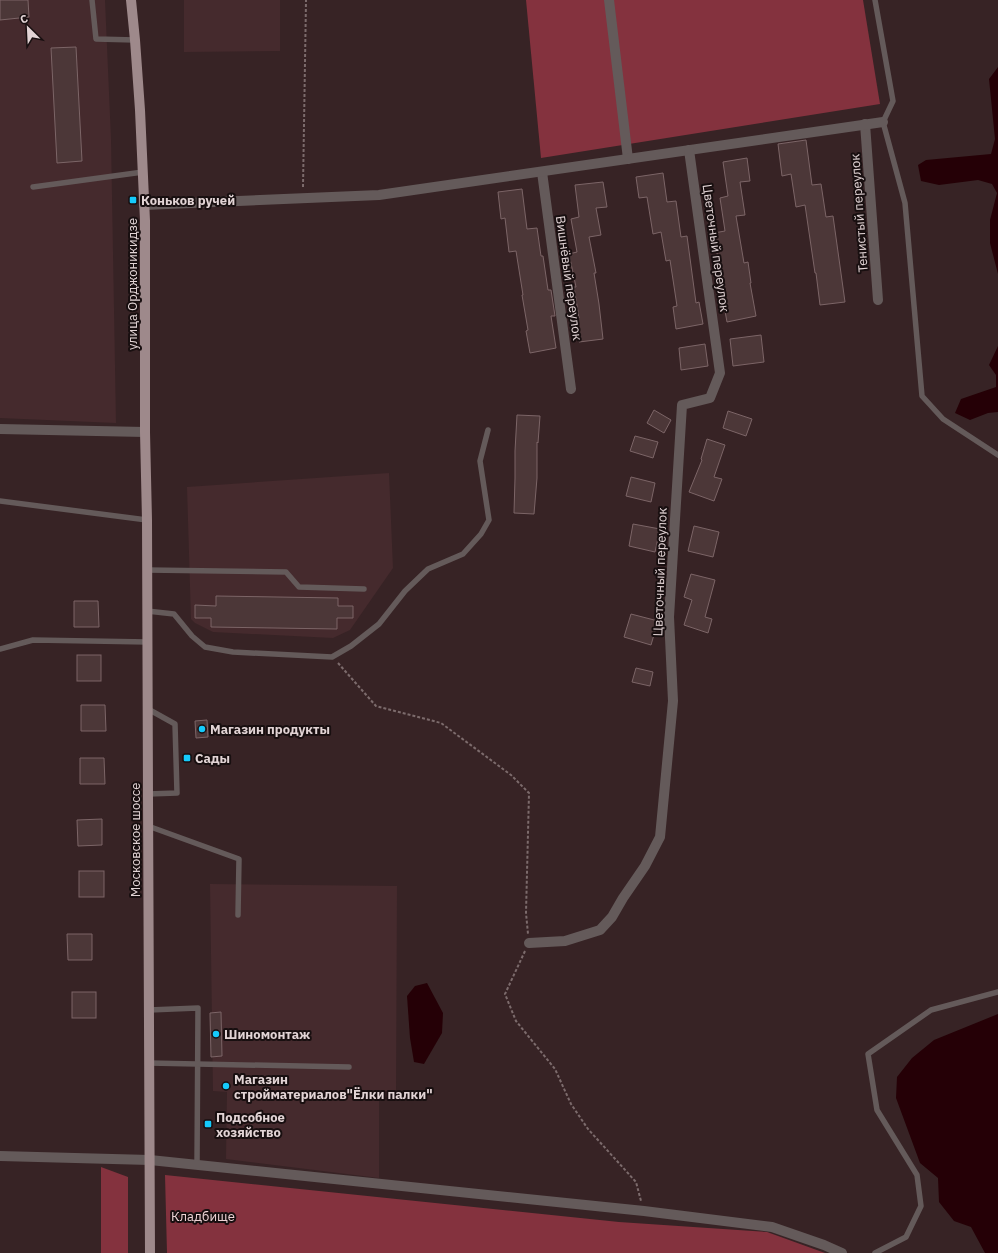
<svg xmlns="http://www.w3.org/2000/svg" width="998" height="1253" font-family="'IBM Plex Sans',sans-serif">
	<rect width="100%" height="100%" fill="#372325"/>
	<g fill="#452a2d">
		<polygon points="0,0 105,0 111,139 116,423 0,418"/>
		<polygon points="184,0 280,0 280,51 184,52"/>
		<polygon points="389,473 393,568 350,630 333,638 213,632 195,623 191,619 187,487"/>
		<polygon points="210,884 397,886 396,1097 379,1097 379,1178 226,1159 227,1092 213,1091"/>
	</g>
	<g fill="#84323e">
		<polygon points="526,0 863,0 880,104 541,158"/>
		<polygon points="101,1167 128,1177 128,1253 101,1253"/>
		<polygon points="165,1175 619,1222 767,1232 825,1253 167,1253"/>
	</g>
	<g fill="#250006">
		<polygon points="998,67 998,274 990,243 990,220 997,193 992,184 978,180 939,185 921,181 918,165 926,160 991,154 995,139 989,79"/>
		<polygon points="998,346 998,412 988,413 970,420 955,413 961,399 996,387 996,375 989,365"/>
		<polygon points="427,983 443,1013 442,1033 424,1064 414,1062 410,1038 407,996 415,986"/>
		<polygon points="998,1014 998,1253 985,1253 971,1227 954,1221 939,1202 938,1178 920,1163 896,1098 897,1077 912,1058 934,1040"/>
	</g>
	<g fill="#4c3738" stroke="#7c6567">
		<polygon points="0,0 28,0 29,17 0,20"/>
		<polygon points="76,47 82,161 57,163 51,48"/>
		<polygon points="806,140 812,185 821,184 826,217 833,216 845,302 820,305 816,273 815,273 805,205 796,207 791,174 782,176 778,144"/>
		<polygon points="747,158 750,181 740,182 745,215 736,216 744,263 748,262 751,283 750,283 756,316 727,322 723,300 724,300 714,233 725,231 720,198 728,196 723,162"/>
		<polygon points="663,173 667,202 676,201 681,237 687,236 696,303 699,302 703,324 676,329 673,307 677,306 670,260 666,261 661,232 653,234 647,197 639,198 636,177"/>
		<polygon points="603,182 607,207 596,208 601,235 589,237 596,273 594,273 599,304 603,339 579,342 576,319 579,318 574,287 576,287 569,254 577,252 571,219 579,217 575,185"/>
		<polygon points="522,189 527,229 537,228 541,256 543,256 548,290 551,290 555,316 551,316 556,348 530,353 526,331 528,330 522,295 523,295 516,251 509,252 505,218 501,219 498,192"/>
		<polygon points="761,335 764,362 733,366 730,339"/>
		<polygon points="705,344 708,366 681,370 679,348"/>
		<polygon points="654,410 671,420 664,433 647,423"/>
		<polygon points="728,411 752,419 746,436 723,428"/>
		<polygon points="517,415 540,416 538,443 537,442 537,478 534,514 514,513 515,478 515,451"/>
		<polygon points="635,436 658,442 653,458 630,451"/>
		<polygon points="707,439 725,445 714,477 722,479 714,501 689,492 702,460 701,459"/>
		<polygon points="631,477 655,483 651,502 626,496"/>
		<polygon points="633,524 660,529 655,552 629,546"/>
		<polygon points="694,526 719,532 713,557 688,551"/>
		<polygon points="691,574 715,580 705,617 712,619 708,633 684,625 692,600 684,597"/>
		<polygon points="216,596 338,598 338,606 353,606 353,618 337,618 337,629 211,627 211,618 195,618 195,605 216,606"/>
		<polygon points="74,601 98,601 99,627 74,627"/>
		<polygon points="631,614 658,621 651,645 624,637"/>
		<rect x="77" y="655" width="24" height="26"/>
		<polygon points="636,668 653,672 650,686 632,682"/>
		<polygon points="81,705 105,705 106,731 81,731"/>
		<polygon points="207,720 208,737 196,738 195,721"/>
		<polygon points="80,758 104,758 105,784 80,784"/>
		<polygon points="102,819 102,845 78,846 77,820"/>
		<rect x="79" y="871" width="25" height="26"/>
		<polygon points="67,934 92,934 92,960 68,960"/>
		<rect x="72" y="992" width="24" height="26"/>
		<polygon points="221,1012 222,1056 211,1057 210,1013"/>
	</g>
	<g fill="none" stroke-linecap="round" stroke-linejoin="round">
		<g stroke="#7c6b6c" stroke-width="2" stroke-dasharray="3 2" stroke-linecap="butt">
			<polyline points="303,187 306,0"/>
			<polyline points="338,663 376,706 441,723 511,775 529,793 526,913 528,934"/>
			<polyline points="525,951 505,994 516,1021 555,1069 571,1104 588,1129 636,1182 641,1201"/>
		</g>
		<g stroke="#645a5a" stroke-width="5.5">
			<polyline points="92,0 96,39 135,40"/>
			<polyline points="875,0 893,101 883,122 905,203 922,396 943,419 998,455"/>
			<polyline points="33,187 143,172"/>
			<polyline points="0,501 147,520"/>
			<polyline points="147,570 286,572 299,587 364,589"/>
			<polyline points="147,611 174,614 192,636 205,647 233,652 332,657 351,646 379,624 405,591 428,569 463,554 481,534 489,520 480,461 488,430"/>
			<polyline points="0,649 33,640 148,642"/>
			<polyline points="148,709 175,724 177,793 148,794"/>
			<polyline points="148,826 239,859 238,915"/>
			<polyline points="149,1010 198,1008 197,1165"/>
			<polyline points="149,1063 349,1067"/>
			<polyline points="875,1253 906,1237 921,1206 917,1175 877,1110 868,1054 931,1010 998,992"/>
		</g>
		<g stroke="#645a5a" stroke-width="10">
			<polyline points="609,0 628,159"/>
			<polyline points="865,124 878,300"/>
			<polyline points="542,172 571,389"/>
			<polyline points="144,205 379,195 883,122"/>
			<polyline points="0,429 145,432"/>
			<polyline points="529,943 565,941 600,930 612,917 623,898 645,866 660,837 673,701 669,617 682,405 710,398 720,373 689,150"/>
			<polyline points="0,1156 150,1160 644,1211 772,1227 824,1245 842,1253"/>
		</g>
		<polyline stroke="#9e898b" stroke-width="10" points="131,0 135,40 140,110 145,221 145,432 147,520 148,798 150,1253"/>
	</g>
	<g fill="#15cafb" stroke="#180f10" stroke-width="1.5">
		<rect x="129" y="196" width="8" height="8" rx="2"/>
		<circle cx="202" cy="729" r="4"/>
		<rect x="183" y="754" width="8" height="8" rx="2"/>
		<circle cx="216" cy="1034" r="4"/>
		<circle cx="226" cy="1086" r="4"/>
		<rect x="204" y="1120" width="8" height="8" rx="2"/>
	</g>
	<g text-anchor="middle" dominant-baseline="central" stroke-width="4" stroke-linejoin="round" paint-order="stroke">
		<g font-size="13" font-weight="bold" fill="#e2d4d5" stroke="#180f10" text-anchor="start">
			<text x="141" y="200">Коньков ручей</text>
			<text x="210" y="729">Магазин продукты</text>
			<text x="195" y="758">Сады</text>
			<text x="224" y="1034">Шиномонтаж</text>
			<text x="234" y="1079">Магазин<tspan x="234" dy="15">стройматериалов"Ёлки палки"</tspan></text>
			<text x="216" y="1117">Подсобное<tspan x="216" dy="15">хозяйство</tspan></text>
		</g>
		<g font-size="13" fill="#e2d4d5" stroke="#180f10">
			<text transform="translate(859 213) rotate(-94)">Тенистый переулок</text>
			<text transform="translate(716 248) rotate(82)">Цветочный переулок</text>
			<text transform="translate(569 278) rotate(82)">Вишнёвый переулок</text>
			<text transform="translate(132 284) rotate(-90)">улица Орджоникидзе</text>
			<text transform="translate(660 572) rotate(-88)">Цветочный переулок</text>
			<text transform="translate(135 840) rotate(-90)">Московское шоссе</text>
		</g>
		<g font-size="13" fill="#eed4d6" stroke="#180f10">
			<text x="203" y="1216">Кладбище</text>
		</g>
	</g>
	<g transform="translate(28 28) rotate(336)" stroke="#180f10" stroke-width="3" paint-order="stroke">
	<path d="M0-3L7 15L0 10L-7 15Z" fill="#e2d4d5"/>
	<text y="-6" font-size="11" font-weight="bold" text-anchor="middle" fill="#e2d4d5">С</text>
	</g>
</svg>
